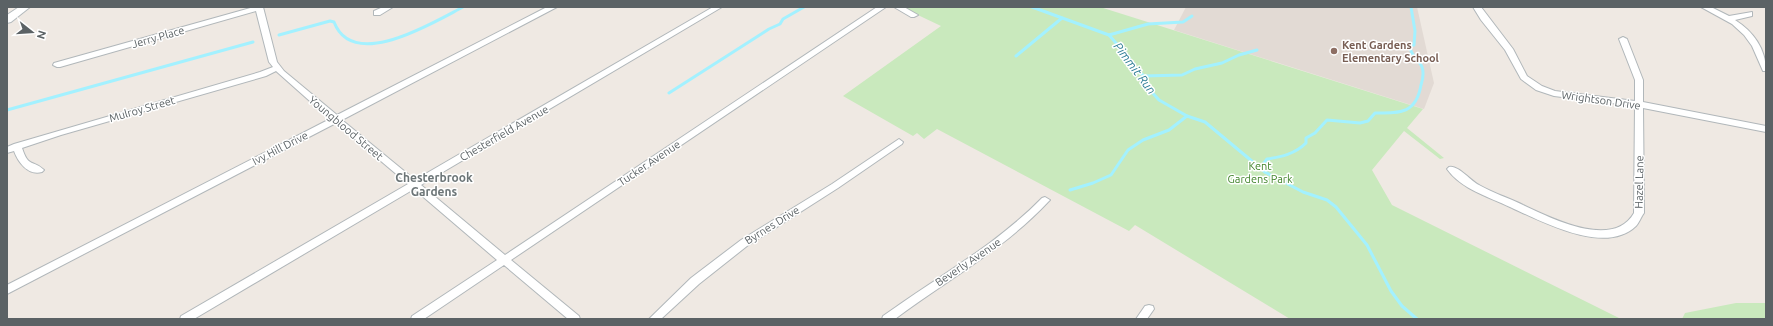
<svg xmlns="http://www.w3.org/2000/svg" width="1773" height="326" font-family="Ubuntu,sans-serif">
	<rect width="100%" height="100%" fill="#efe9e3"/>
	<polygon fill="#e2dad4" points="1186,7 1417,7 1434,83 1424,109 1174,30"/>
	<g fill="#c9e9bd">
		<polygon points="901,7 1100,7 1423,109 1407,128 1444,158 1440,159 1404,131 1372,170 1392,205 1621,319 1290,319 1135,225 1129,231 937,129 924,139 917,133 913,136 843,96 941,26"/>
		<polygon points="1736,303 1766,303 1766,319 1682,319 1685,313"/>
	</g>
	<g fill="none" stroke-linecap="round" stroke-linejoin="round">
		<g stroke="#a3f1ff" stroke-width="3">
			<polyline points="1032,7 1109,35 1129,58 1132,66 1144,76 1150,90 1159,100 1187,116 1205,122 1265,172 1303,192 1327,200 1336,207 1367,245 1391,291 1402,306 1417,319"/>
			<path d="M 279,35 L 330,21 L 334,22 C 353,72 434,22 463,7"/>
			<polyline points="1109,35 1148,24 1183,22 1192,16"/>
			<polyline points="1016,56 1062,18"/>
			<polyline points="1144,76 1182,75 1195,69 1222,63 1239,55 1257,50"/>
			<polyline points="669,93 769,29 780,24 783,19 804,7"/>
			<polyline points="7,110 253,42"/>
			<path d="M 1265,172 L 1264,163 L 1267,159 C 1281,157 1295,154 1306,143 L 1306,138 L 1315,133 L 1327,120 L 1360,123 L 1368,121 L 1375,113 C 1400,113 1416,114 1421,85 C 1423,79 1424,73 1422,67 C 1419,59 1410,56 1410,46 L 1414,45 L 1415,31 L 1411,7"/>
			<polyline points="1070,190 1093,183 1111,175 1128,150 1143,140 1169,130 1187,116"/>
		</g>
		<g stroke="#b1b7ba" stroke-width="2">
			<g id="minor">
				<path d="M 254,7 L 263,7 L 277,62 L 284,71 L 337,115 L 547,7 L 557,7 L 342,120 L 415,180 L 713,7 L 722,7 L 421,185 L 505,255 L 877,7 L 886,7 L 511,260 L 579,316 L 580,319 L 568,319 L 504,265 L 424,319 L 411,319 L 412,316 L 497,260 L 414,189 L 194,319 L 180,319 L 181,316 L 408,184 L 336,123 L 7,294 L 7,285 L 330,119 L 276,71 L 266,76 L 61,135 L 22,148 C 29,169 33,159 44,170 L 42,172 C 28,176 18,162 14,151 L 7,153 L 7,147 L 14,144 L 260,72 L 273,67 L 269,62 L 256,11 L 60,67 L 57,67 L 53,65 L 54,63 Z"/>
				<polygon points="383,7 393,7 380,15 374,15 374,11"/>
				<polygon points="894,7 904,7 918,15 914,17 911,17"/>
				<path d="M 1473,7 L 1481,7 L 1513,49 L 1527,76 L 1542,86 L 1555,91 L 1635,101 L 1635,80 L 1619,39 L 1623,37 L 1627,39 L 1643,80 L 1643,102 L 1766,126 L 1766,132 L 1643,108 L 1644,213 C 1641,217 1639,223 1636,226 C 1605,256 1541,221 1510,207 C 1489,197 1461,189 1447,169 L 1449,167 C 1457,164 1471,181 1479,185 C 1493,193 1509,198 1523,205 C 1551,218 1613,250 1634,213 L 1635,106 L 1554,96 L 1536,90 L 1521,79 L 1505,50 L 1481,20 Z"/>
				<path d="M 1701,7 L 1711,7 L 1729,16 L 1752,12 L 1752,16 L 1735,20 C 1753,31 1766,49 1766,71 L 1763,71 L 1752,46 L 1744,35 L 1732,24 Z"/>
				<polygon points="899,139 903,142 902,144 838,188 747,246 699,284 661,319 649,319 691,278 741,240 832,184"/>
				<path d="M 1045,197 L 1050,200 L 1048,202 C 1003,250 947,280 895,319 L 882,319 L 883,316 L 896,307 C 946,272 999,242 1042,198 Z"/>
				<polygon points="1149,305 1153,306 1154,309 1147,319 1136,319 1145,306"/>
			</g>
		</g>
		<g stroke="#b2b9bc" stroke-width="2">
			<polygon id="secondary" points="19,7 30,7 11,22 7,23 7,15"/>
		</g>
		<use href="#minor" fill="#fff" fill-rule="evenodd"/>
		<use href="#secondary" fill="#fff" fill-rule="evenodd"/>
	</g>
	<circle fill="#8d6e63" stroke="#fff" stroke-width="1.5" cx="1334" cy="51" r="4"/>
	<g text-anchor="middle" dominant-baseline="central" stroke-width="3" stroke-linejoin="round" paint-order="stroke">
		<g font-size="11" fill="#5b6265" stroke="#fff">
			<text transform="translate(158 37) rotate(-16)">Jerry Place</text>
			<text transform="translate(1601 100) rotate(8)">Wrightson Drive</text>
			<text transform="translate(142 109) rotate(-16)">Mulroy Street</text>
			<text transform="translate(346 128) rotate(40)">Youngblood Street</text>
			<text transform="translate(504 133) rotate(-30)">Chesterfield Avenue</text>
			<text transform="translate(280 148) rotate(-27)">Ivy Hill Drive</text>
			<text transform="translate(649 163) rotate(-34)">Tucker Avenue</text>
			<text transform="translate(1639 182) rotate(-89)">Hazel Lane</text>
			<text transform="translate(772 225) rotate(-32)">Byrnes Drive</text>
			<text transform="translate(968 262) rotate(-34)">Beverly Avenue</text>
		</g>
		<g font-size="11" font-weight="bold" fill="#785e54" stroke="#fff" text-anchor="start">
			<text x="1342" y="45">Kent Gardens<tspan x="1342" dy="13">Elementary School</tspan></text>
		</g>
		<g font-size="11" fill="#41842c" stroke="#fff">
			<text x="1260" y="166">Kent<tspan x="1260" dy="13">Gardens Park</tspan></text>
		</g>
		<g font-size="12" font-style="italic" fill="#2e7e96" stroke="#fff">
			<text transform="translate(1135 68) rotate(53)">Pimmit Run</text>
		</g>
		<g font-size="12" font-weight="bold" fill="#6c7577" stroke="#fff">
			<text x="434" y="177">Chesterbrook<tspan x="434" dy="14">Gardens</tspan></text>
		</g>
	</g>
	<rect width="1773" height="326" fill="none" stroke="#5b6265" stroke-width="16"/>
	<g transform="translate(32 32) rotate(107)" stroke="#ffffff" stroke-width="3" paint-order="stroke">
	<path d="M0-3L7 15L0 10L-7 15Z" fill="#5b6265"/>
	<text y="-6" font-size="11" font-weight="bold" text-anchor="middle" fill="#5b6265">N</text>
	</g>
</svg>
